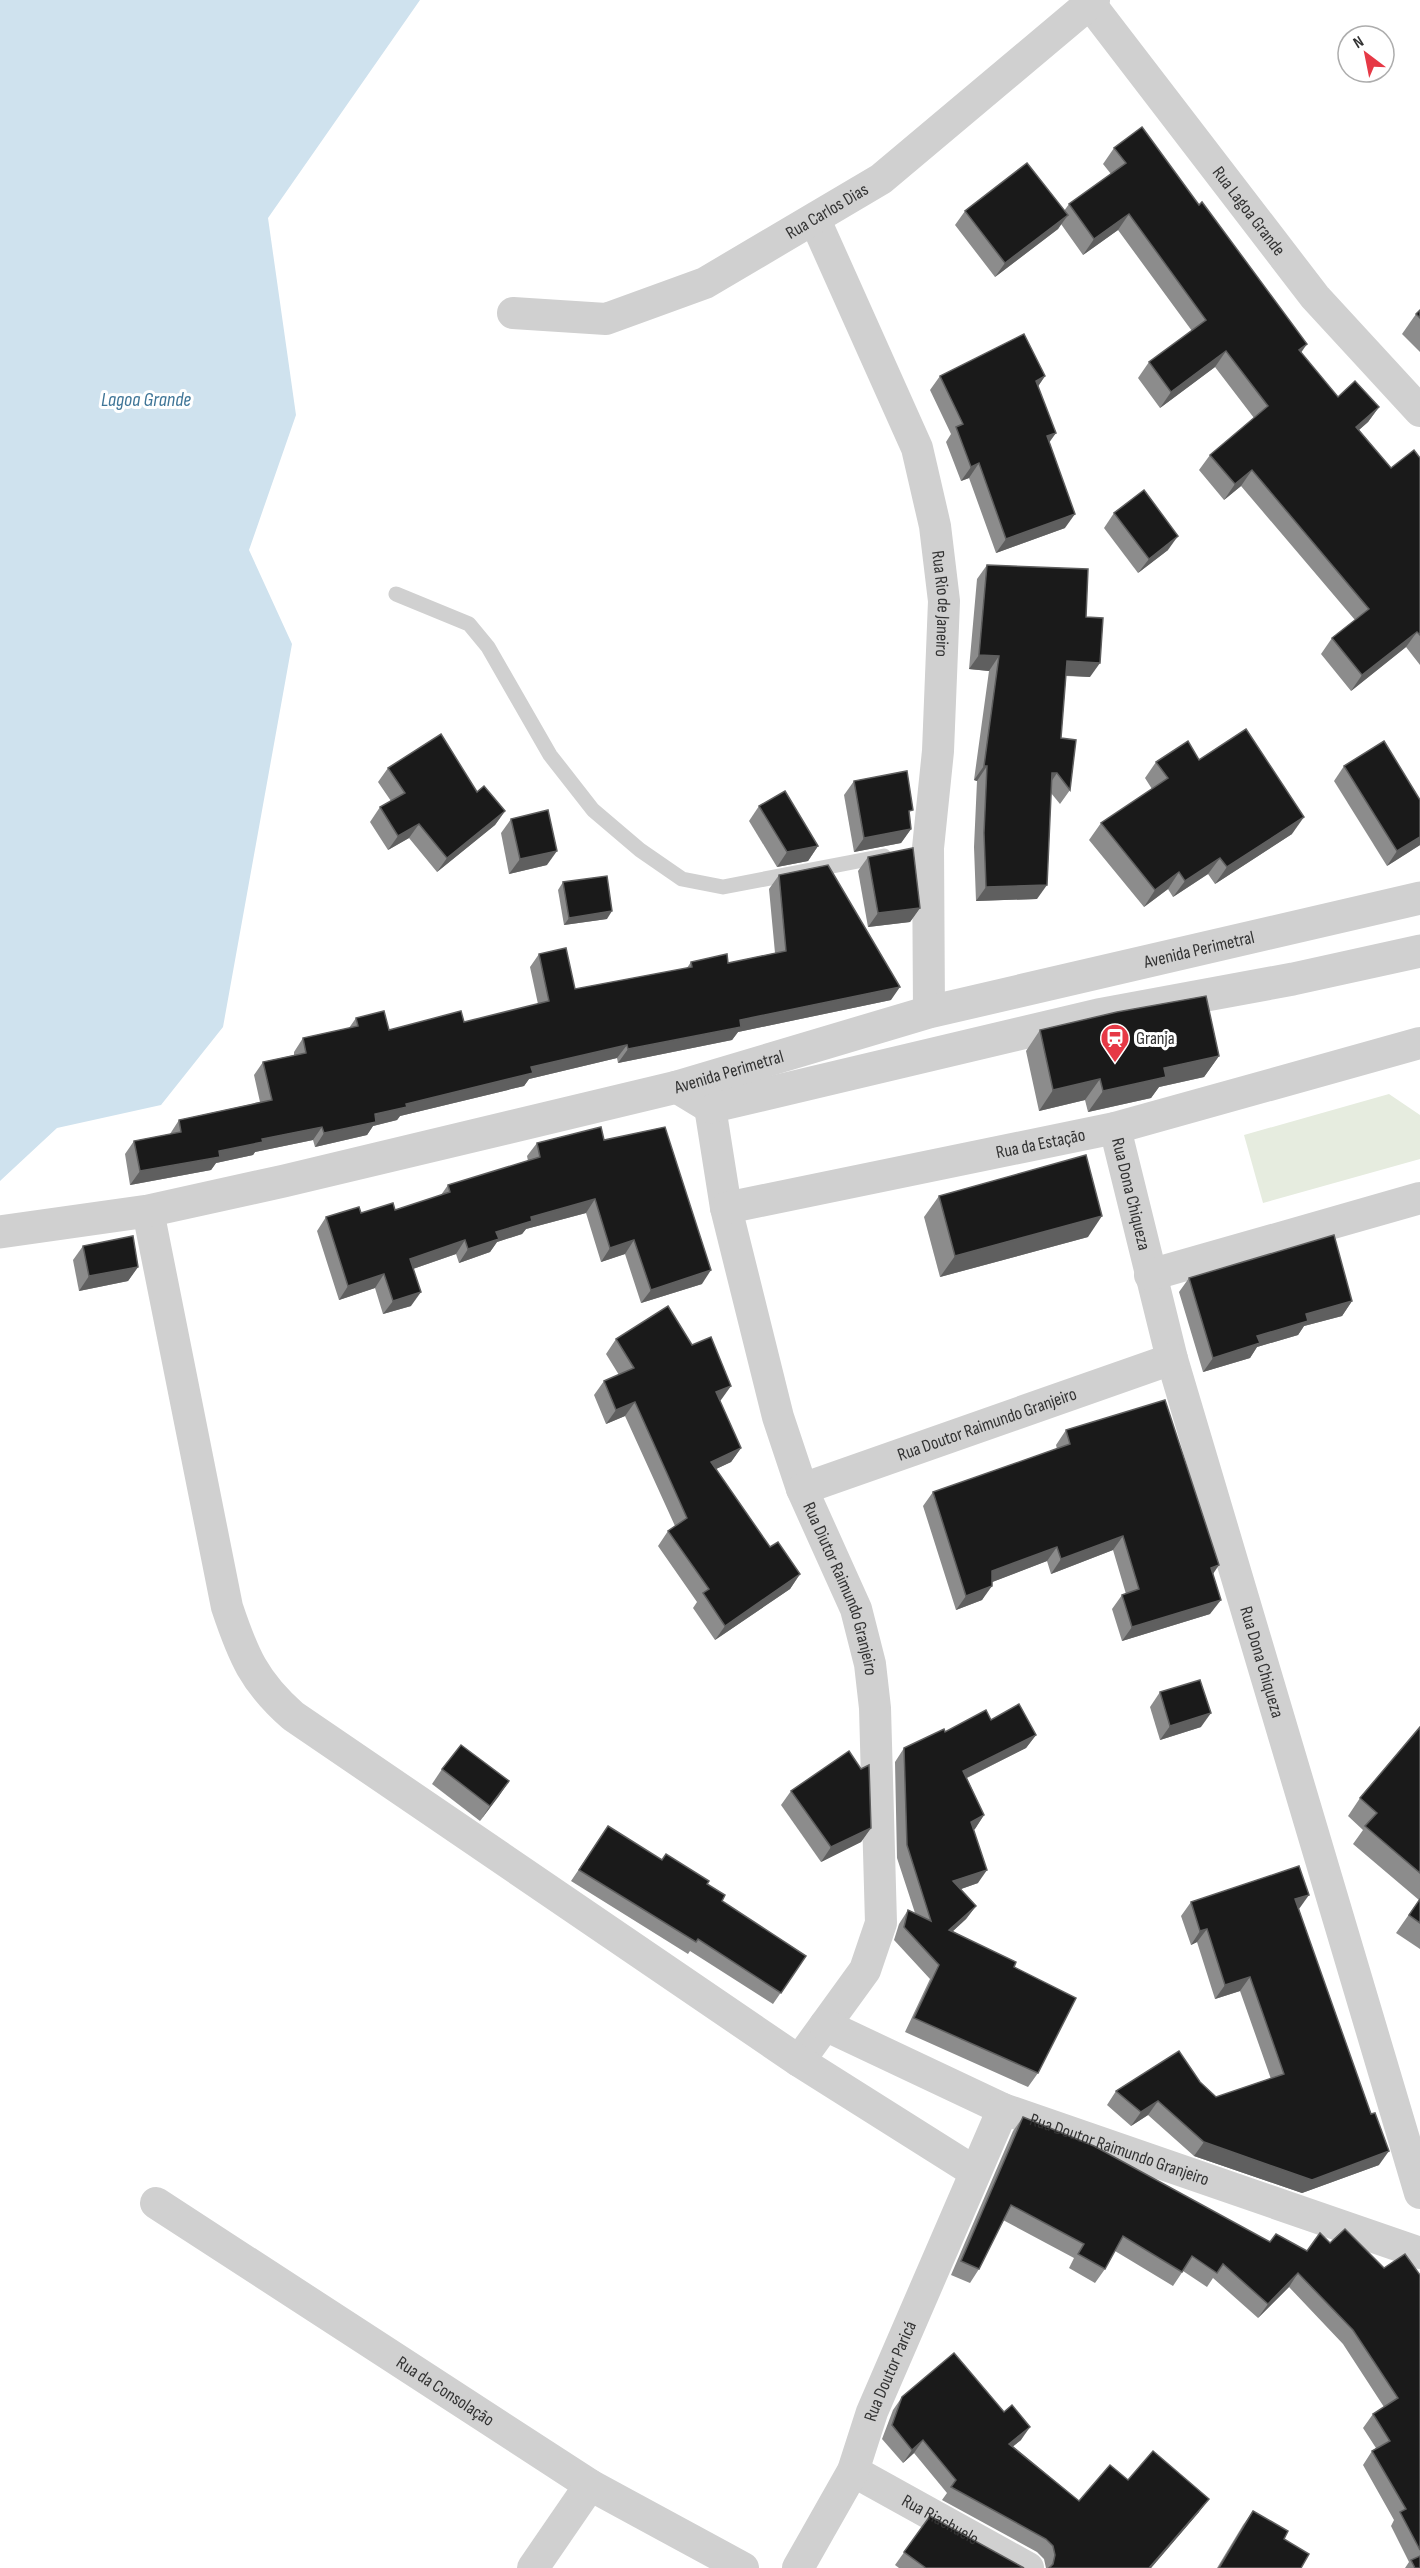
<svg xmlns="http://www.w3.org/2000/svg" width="1420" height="2568" font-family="'Sofia Sans Condensed',sans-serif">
	<rect width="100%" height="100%" fill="#fff"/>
	<polygon fill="#e6ecdf" points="1389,1094 1420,1115 1420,1159 1263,1203 1244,1135"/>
	<polygon fill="#cfe2ee" points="0,0 420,0 268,218 296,415 249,550 292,644 223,1027 161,1105 57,1128 0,1181"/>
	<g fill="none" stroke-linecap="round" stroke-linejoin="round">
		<polyline stroke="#d0d0d0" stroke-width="15" points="396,594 469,624 488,647 550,755 593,810 640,850 682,879 723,887 884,856"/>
		<g stroke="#d0d0d0" stroke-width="32">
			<path id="s1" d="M 1087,0 L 1315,297 L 1420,411"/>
			<path id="s2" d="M 815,220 L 917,448 L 935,526 L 944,601 L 938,751 L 928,848 L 929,1012"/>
			<path id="s3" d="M 513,313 L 606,319 L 705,283 L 881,179 L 1094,0"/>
			<path id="s4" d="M 710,1107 L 726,1208 L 778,1417 L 802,1489 L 856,1609 L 870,1664 L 875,1708 L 881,1923 L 865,1970 L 799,2061"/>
			<path id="s5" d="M 1115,1128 L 1172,1359 L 1420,2193"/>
			<path id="s6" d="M 726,1208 L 1115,1128 L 1420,1043"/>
			<path d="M 148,1211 L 227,1607 C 243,1655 254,1682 293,1716 L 799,2061 L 975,2172"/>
			<polyline points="1150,1275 1420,1198"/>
			<path id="s7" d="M 802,1489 L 1172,1359"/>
			<path id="s8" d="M 825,2025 L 1003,2109 L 1420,2253"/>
			<path id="s9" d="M 156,2203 L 590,2485 L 743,2568"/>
			<path id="s10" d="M 853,2471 L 1028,2568"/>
			<polyline points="533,2568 590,2485"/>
			<path id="s11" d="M 798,2568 L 853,2471 L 872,2412 L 1003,2109"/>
		</g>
		<g stroke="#d0d0d0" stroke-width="33">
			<polyline points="677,1087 710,1107 1098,1015 1293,979 1420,951"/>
			<path id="s12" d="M 0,1232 L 148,1211 L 284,1181 L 677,1087 L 929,1012 L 1420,898"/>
		</g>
	</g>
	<g fill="#8c8c8c">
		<polygon points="1114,148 1301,353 1338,397 1379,407 1368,422 1359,430 1391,468 1420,458 1420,665 1406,647 1351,691 1321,654 1332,638 1355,620 1241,486 1224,500 1199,470 1210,455 1254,418 1215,367 1160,408 1138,378 1149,362 1192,331 1118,230 1083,255 1061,224 1058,229 995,277 955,225 965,211 1064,211 1069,204 1111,174 1103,164"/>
		<polygon points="1420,310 1420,352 1402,334 1416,314"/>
		<polygon points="940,376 1045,376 1038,386 1065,528 996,553 969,478 961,481 946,442 951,434 930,390"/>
		<polygon points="1114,513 1168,550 1138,573 1104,528"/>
		<polygon points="987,565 1086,617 1090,677 1066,676 1061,738 1070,790 1060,804 1051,793 1037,899 976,901 974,847 977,781 974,780 989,671 969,669 977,579"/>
		<polygon points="1199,760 1292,834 1215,884 1208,874 1173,897 1168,889 1144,907 1089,840 1101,823 1152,789 1145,778 1156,762"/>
		<polygon points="1344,766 1420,845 1387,866 1334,781"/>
		<polygon points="388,768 477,792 505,811 495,825 437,872 409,838 388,850 370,822 380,807 391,801 378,782"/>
		<polygon points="854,781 909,815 911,829 901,843 854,852 844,795"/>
		<polygon points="759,806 818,846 808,861 777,867 749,821"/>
		<polygon points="511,819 547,865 509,874 501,833"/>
		<polygon points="868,857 920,908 910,922 868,927 858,871"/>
		<polygon points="779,875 891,1000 738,1032 732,1040 618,1063 617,1058 529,1079 524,1086 400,1116 397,1120 373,1126 367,1135 315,1147 313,1140 255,1152 253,1155 216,1163 211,1170 130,1185 125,1154 134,1141 170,1134 179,1120 260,1102 254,1075 263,1062 294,1055 294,1052 303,1038 349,1028 356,1018 389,1030 464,1022 538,1004 530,967 539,954 575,989 687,968 691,962 728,963 775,953 769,889"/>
		<polygon points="563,882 607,919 564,925 558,890"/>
		<polygon points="1040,1030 1219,1056 1204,1077 1159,1087 1151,1098 1088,1112 1085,1100 1039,1111 1026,1051"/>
		<polygon points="604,1140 702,1284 641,1303 625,1254 601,1262 586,1213 526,1229 522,1234 497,1242 490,1252 459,1263 456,1254 413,1269 411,1306 383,1314 375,1288 339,1300 317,1231 326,1217 395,1210 441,1195 448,1185 528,1161 527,1156 537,1143"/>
		<polygon points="939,1196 1088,1237 940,1277 924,1217"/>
		<polygon points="83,1246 138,1267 128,1281 79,1291 73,1260"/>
		<polygon points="1189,1278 1352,1301 1342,1316 1304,1326 1298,1335 1257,1347 1250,1358 1203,1372 1179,1292"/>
		<polygon points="616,1339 721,1400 720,1401 741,1448 731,1462 716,1469 770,1547 800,1574 790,1589 715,1640 693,1608 697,1602 658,1546 668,1531 675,1526 625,1416 606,1424 594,1395 604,1381 619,1375 606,1354"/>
		<polygon points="1066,1430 1213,1574 1210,1614 1122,1641 1112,1609 1122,1595 1126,1594 1113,1550 1051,1574 1047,1561 992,1582 982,1600 956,1610 923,1506 933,1492 1057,1449 1056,1445"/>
		<polygon points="1160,1692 1201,1727 1160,1740 1150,1707"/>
		<polygon points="991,1720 1036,1735 1026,1748 967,1778 984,1815 974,1830 978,1883 961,1889 976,1906 966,1919 953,1931 1014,1967 1038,2073 1028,2087 905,2032 930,1979 894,1940 899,1924 908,1910 915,1913 897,1858 895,1762 904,1748 945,1732"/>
		<polygon points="1420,1727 1420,1949 1396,1933 1419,1900 1353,1844 1363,1830 1348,1816 1360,1798"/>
		<polygon points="442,1769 509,1781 480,1821 432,1784"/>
		<polygon points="791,1791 871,1828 861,1842 821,1862 781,1805"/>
		<polygon points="608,1826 661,1860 707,1884 722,1901 806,1956 773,2004 690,1951 688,1954 571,1881"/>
		<polygon points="1191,1902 1299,1909 1379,2165 1302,2193 1194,2156 1148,2115 1131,2126 1107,2105 1116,2091 1200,2082 1216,2097 1271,2079 1240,1991 1215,1999 1197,1942 1191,1945 1181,1916"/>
		<polygon points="1023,2117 1270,2242 1307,2251 1330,2243 1384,2268 1420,2275 1420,2568 1405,2568 1409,2562 1391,2526 1394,2520 1363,2465 1372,2451 1376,2448 1363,2428 1373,2414 1384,2407 1343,2344 1289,2287 1258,2318 1213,2278 1207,2287 1183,2271 1173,2286 1115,2251 1105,2269 1095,2283 1069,2268 1074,2258 1003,2220 979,2269 970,2283 951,2275 1013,2131"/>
		<polygon points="902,2397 1021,2440 1013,2446 1079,2501 1128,2480 1199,2512 1151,2568 1046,2568 1044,2559 1037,2552 942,2500 947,2493 914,2453 903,2463 882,2439 893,2410"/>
		<polygon points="1253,2511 1284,2539 1301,2568 1217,2568 1243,2525"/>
		<polygon points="930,2516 1024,2568 899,2568 895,2565"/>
	</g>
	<g fill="#5f5f5f">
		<polygon points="1129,214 1118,230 1083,255 1094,239"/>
		<polygon points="1068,215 1058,229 995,277 1005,263"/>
		<polygon points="1307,344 1296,360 1299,350"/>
		<polygon points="1226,351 1215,367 1160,408 1171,392"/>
		<polygon points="1045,376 1035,391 1036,381"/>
		<polygon points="1379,407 1368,422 1345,442 1356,427"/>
		<polygon points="1056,433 1046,447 1047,436"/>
		<polygon points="979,463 969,478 961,481 971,467"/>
		<polygon points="1252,470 1241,486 1224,500 1235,484"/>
		<polygon points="1075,514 1065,528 996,553 1006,539"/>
		<polygon points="1178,536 1168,550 1138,573 1149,559"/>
		<polygon points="1417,632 1406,647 1351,691 1362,675"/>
		<polygon points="979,655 999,656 989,671 969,669"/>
		<polygon points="1067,661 1100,663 1090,677 1057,675"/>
		<polygon points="984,766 987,766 977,781 974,780"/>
		<polygon points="1052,773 1057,773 1047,788"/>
		<polygon points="505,811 495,825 437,872 447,858"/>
		<polygon points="1304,817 1292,834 1215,884 1227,867"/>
		<polygon points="419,824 409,838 388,850 398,836"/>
		<polygon points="911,829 901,843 854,852 864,838"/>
		<polygon points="1420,837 1420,845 1387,866 1397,851"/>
		<polygon points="818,846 808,861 777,867 787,852"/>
		<polygon points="557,851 547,865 509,874 520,859"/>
		<polygon points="1220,858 1208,874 1173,897 1185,881"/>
		<polygon points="1179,872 1168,889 1144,907 1155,890"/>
		<polygon points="1047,885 1037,899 976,901 986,887"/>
		<polygon points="920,908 910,922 868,927 878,913"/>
		<polygon points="612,911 607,919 564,925 569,918"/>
		<polygon points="900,987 891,1000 738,1032 732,1040 618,1063 628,1049 740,1020"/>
		<polygon points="627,1045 617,1058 529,1079 524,1086 400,1116 397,1120 373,1126 367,1135 315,1147 324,1133 406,1104 531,1067"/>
		<polygon points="1219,1056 1204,1077 1159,1087 1151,1098 1088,1112 1103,1091 1164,1068"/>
		<polygon points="1100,1079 1085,1100 1039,1111 1053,1090"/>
		<polygon points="322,1127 313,1140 255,1152 253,1155 216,1163 211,1170 130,1185 140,1171 262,1139"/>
		<polygon points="595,1199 586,1213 526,1229 522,1234 497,1242 490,1252 459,1263 468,1249 496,1232 531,1217"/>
		<polygon points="1102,1216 1088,1237 940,1277 955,1256"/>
		<polygon points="465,1240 456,1254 401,1273 410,1259"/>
		<polygon points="634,1240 625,1254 601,1262 610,1248"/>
		<polygon points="138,1267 128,1281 79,1291 89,1276"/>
		<polygon points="711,1270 702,1284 641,1303 651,1290"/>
		<polygon points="384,1274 375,1288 339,1300 348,1286"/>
		<polygon points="421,1292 411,1306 383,1314 393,1301"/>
		<polygon points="1352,1301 1342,1316 1304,1326 1298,1335 1257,1347 1250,1358 1203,1372 1213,1358 1257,1336 1306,1314"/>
		<polygon points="731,1386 721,1400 706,1406 716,1392"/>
		<polygon points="635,1402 625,1416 606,1424 616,1410"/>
		<polygon points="741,1448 731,1462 701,1476 711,1462"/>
		<polygon points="1123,1536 1113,1550 1051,1574 1061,1559"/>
		<polygon points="1057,1547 1047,1561 982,1586 992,1571"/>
		<polygon points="1219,1565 1209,1580 1211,1568"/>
		<polygon points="800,1574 790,1589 715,1640 725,1626"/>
		<polygon points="992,1586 982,1600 956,1610 966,1596"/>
		<polygon points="1221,1600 1210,1614 1122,1641 1132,1627"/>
		<polygon points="1211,1713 1201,1727 1160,1740 1170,1726"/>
		<polygon points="1036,1735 1026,1748 954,1784 963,1771"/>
		<polygon points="509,1781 499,1796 480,1821 490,1806"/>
		<polygon points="984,1815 975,1829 962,1835 971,1822"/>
		<polygon points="871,1828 861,1842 821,1862 831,1847"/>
		<polygon points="987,1870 978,1883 944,1895 953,1881"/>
		<polygon points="1309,1895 1299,1909 1285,1913 1295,1899"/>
		<polygon points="976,1906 966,1919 940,1943 949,1930"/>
		<polygon points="1207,1929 1197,1942 1191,1945 1200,1931"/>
		<polygon points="1250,1977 1240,1991 1215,1999 1225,1985"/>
		<polygon points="1158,2101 1148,2115 1131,2126 1141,2112"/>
		<polygon points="1204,2142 1389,2151 1379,2165 1302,2193 1194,2156"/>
		<polygon points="1298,2273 1289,2287 1258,2318 1268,2304"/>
		<polygon points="1030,2427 1021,2440 1000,2457 1009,2444"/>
		<polygon points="923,2440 914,2453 903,2463 912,2450"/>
		<polygon points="1209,2499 1199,2512 1151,2568 1149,2568"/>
	</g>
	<g fill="#1a1a1a" stroke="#5f5f5f" stroke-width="1.5">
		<polygon points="1142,127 1199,205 1202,202 1307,344 1299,350 1338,397 1355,381 1379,407 1356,427 1391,468 1414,450 1420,458 1420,635 1417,632 1362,675 1332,638 1369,609 1252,470 1235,484 1210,455 1268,406 1226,351 1171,392 1149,362 1206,320 1129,214 1094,239 1069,204 1126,163 1114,148"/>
		<polygon points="1027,163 1068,215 1005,263 965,211"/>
		<polygon points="1420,310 1420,318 1416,314"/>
		<polygon points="1024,334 1045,376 1036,381 1056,433 1047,436 1075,514 1006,539 979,463 971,467 956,427 963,424 940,376"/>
		<polygon points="1144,490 1178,536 1149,559 1114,513"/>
		<polygon points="987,565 1088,569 1086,617 1103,618 1100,663 1067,661 1061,738 1076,740 1070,790 1057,773 1052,773 1047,885 986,887 984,833 987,766 984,766 999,656 979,655"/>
		<polygon points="1246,729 1304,817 1227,867 1220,858 1185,881 1179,872 1155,890 1101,823 1168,778 1156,762 1188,741 1199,760"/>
		<polygon points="441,734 477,792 484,786 505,811 447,858 419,824 398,836 380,807 405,793 388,768"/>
		<polygon points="1384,741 1420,800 1420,837 1397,851 1344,766"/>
		<polygon points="907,771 913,810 909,811 911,829 864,838 854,781"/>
		<polygon points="785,791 818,846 787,852 759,806"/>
		<polygon points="548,810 557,851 520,859 511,819"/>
		<polygon points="913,848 920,908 878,913 868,857"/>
		<polygon points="828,865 900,987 740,1020 741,1027 628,1049 627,1045 531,1067 533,1073 406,1104 407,1107 375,1114 376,1122 324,1133 322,1127 262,1139 263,1142 219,1151 220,1157 140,1171 134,1141 181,1132 179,1120 272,1100 263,1062 306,1053 303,1038 358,1026 356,1018 384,1011 389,1030 461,1011 464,1022 549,1001 539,954 566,948 575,989 692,967 691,962 727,954 728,963 786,951 779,875"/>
		<polygon points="607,876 612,911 569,918 563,882"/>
		<polygon points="1206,996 1219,1056 1164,1068 1166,1077 1103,1091 1100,1079 1053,1090 1040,1030 1117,1012"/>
		<polygon points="601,1127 604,1140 665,1127 711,1270 651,1290 634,1240 610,1248 595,1199 531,1217 532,1221 496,1232 499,1239 468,1249 465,1240 410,1259 421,1292 393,1301 384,1274 348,1286 326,1217 359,1207 361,1213 393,1203 395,1210 450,1192 448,1185 540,1157 537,1143"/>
		<polygon points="1086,1155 1102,1216 955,1256 939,1196"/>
		<polygon points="1334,1235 1352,1301 1306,1314 1308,1321 1257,1336 1260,1343 1213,1358 1189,1278"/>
		<polygon points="133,1236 138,1267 89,1276 83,1246"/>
		<polygon points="668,1306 692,1345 711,1337 731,1386 716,1392 741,1448 711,1462 770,1547 778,1542 800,1574 725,1626 703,1593 709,1589 668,1531 687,1518 635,1402 616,1410 604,1381 634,1368 616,1339"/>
		<polygon points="1165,1400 1219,1565 1211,1568 1221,1600 1132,1627 1122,1595 1139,1589 1123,1536 1061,1559 1057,1547 992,1571 992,1586 966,1596 933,1492 1070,1444 1066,1430"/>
		<polygon points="1200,1680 1211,1713 1170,1726 1160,1692"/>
		<polygon points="1019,1704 1036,1735 963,1771 984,1815 971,1822 987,1870 953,1881 976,1906 949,1930 1016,1962 1014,1967 1076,1998 1038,2073 914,2018 939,1965 904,1927 908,1910 931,1921 907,1845 904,1748 944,1729 945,1732 986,1710 991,1720"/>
		<polygon points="1420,1727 1420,1873 1365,1826 1377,1813 1360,1798"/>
		<polygon points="461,1745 509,1781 490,1806 442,1769"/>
		<polygon points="849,1751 861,1769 869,1765 871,1828 831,1847 791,1791"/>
		<polygon points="608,1826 662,1860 666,1854 709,1881 707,1884 725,1895 722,1901 806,1956 781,1993 698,1939 696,1942 579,1870"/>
		<polygon points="1299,1866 1309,1895 1295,1899 1371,2114 1375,2113 1389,2151 1312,2180 1204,2142 1158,2101 1141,2112 1116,2091 1179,2051 1200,2082 1216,2097 1284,2074 1250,1977 1225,1985 1207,1929 1200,1931 1191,1902"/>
		<polygon points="1420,1899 1420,1923 1409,1915"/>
		<polygon points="1023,2117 1094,2146 1270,2242 1276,2234 1307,2251 1320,2233 1330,2243 1345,2229 1384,2268 1405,2254 1420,2275 1420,2550 1400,2512 1406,2509 1372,2451 1390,2441 1373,2414 1398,2398 1353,2330 1298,2273 1268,2304 1223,2264 1217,2273 1192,2256 1182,2272 1123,2236 1105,2269 1078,2254 1084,2244 1011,2205 979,2269 961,2261"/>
		<polygon points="954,2353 1004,2412 1012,2405 1030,2427 1009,2444 1079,2501 1110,2465 1128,2480 1153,2451 1209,2499 1149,2568 1049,2568 1053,2564 1055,2555 1053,2546 1046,2539 951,2487 956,2480 923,2440 912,2450 892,2425 902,2397"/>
		<polygon points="1253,2511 1288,2531 1284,2539 1309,2554 1301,2568 1219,2568"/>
		<polygon points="930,2516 1024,2568 926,2568 904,2552"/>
		<polygon points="1420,2556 1420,2568 1415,2568 1411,2560"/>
	</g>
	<defs>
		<g id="station-pin" transform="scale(1.5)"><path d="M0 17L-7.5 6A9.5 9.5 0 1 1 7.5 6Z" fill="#e63946" stroke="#fff"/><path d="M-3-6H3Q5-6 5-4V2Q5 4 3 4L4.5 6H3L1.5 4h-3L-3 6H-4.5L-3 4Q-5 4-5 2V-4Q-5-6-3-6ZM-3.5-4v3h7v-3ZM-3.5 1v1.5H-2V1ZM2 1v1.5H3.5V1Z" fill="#fff"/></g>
	</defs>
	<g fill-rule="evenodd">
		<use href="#station-pin" x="1115" y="1038"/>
	</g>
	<g text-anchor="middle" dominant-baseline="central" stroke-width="6" stroke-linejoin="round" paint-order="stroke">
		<g font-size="18" fill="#333" stroke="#fff">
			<text stroke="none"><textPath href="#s1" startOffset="266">Rua Lagoa Grande</textPath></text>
			<text stroke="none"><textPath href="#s3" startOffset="340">Rua Carlos Dias</textPath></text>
			<text stroke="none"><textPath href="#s2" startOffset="408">Rua Rio de Janeiro</textPath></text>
			<text stroke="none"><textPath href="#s12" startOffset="1233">Avenida Perimetral</textPath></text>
			<text stroke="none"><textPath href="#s12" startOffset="747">Avenida Perimetral</textPath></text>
			<text stroke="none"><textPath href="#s6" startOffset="321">Rua da Estação</textPath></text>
			<text stroke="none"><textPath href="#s5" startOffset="68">Rua Dona Chiqueza</textPath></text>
			<text stroke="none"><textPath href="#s7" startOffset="196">Rua Doutor Raimundo Granjeiro</textPath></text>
			<text stroke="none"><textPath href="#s4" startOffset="501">Rua Diutor Raimundo Granjeiro</textPath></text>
			<text stroke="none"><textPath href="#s5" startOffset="554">Rua Dona Chiqueza</textPath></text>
			<text stroke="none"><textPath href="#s8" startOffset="320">Rua Doutor Raimundo Granjeiro</textPath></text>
			<text stroke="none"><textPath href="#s11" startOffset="218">Rua Doutor Paricá</textPath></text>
			<text stroke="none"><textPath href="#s9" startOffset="345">Rua da Consolação</textPath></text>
			<text stroke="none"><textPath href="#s10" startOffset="100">Rua Riachuelo</textPath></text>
		</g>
		<g font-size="18" fill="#333" stroke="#fff" text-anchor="start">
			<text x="1136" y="1038">Granja</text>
		</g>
		<g font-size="20" font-style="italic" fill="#3f7597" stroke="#fff">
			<text x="146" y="400">Lagoa Grande</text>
		</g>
	</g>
	<g transform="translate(1366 54) rotate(328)"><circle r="28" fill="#ffffff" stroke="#adadad" stroke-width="1.5"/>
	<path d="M0-4.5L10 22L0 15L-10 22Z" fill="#e63946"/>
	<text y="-9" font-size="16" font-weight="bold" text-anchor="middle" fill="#333333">N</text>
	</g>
</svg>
